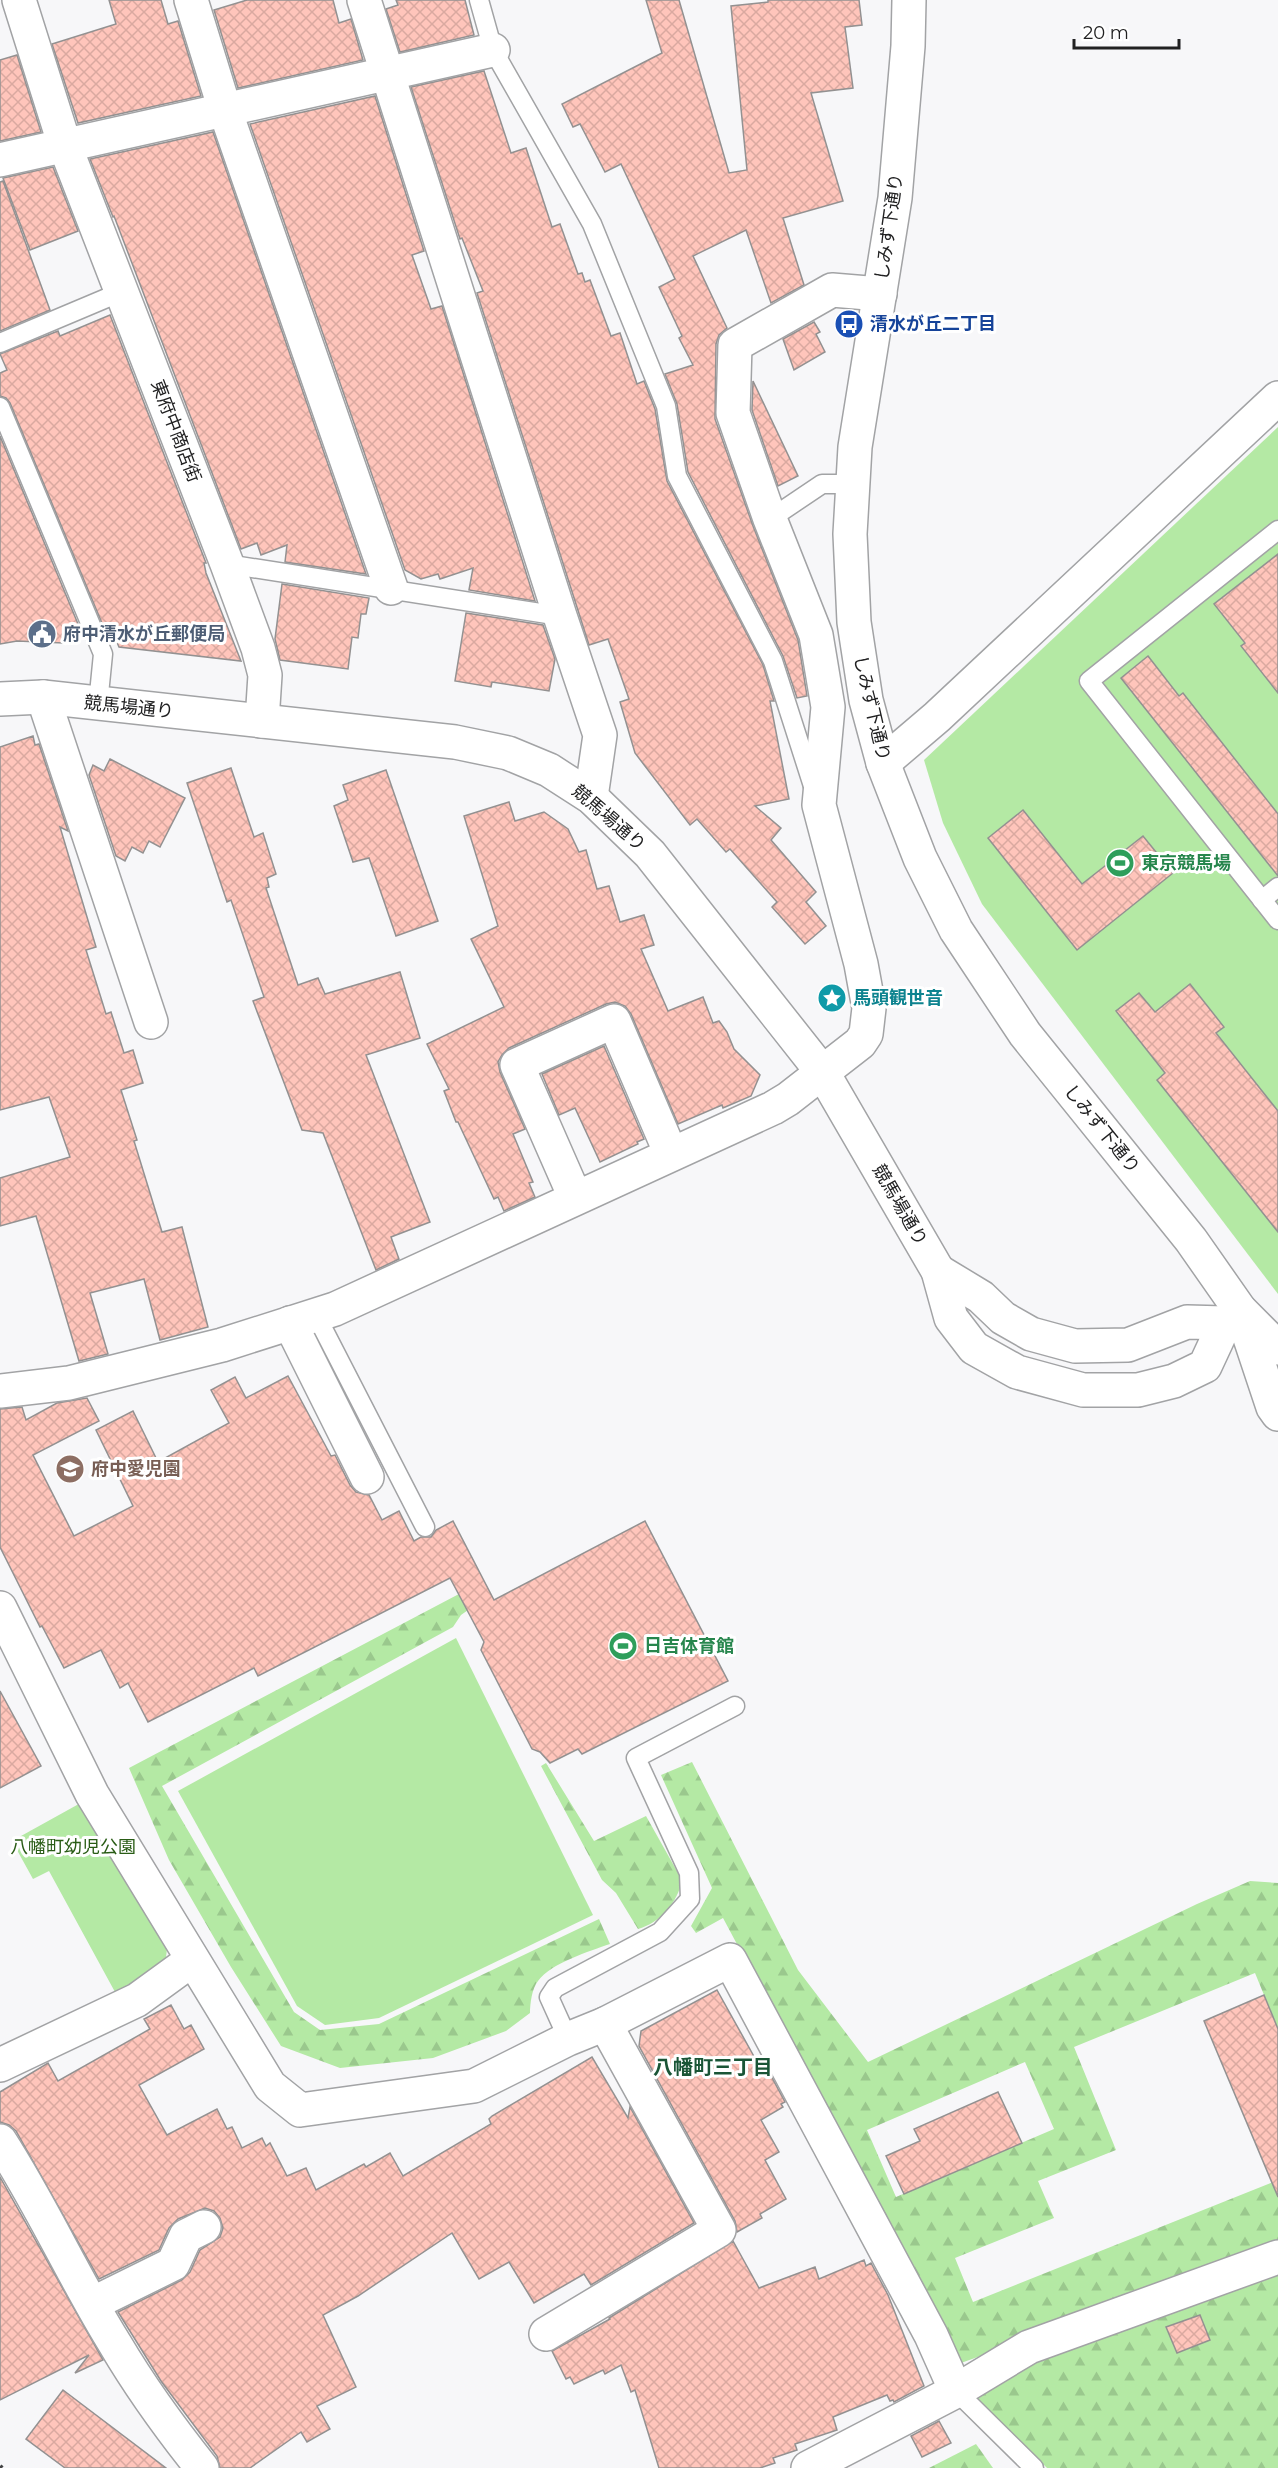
<svg xmlns="http://www.w3.org/2000/svg" width="1278" height="2468" font-family="Montserrat,'Noto Sans JP',sans-serif">
	<defs>
		<pattern id="forest-firs" width="22" height="20" patternUnits="userSpaceOnUse" patternTransform="scale(1.5)"><rect width="22" height="20" fill="#b4e9a4"/><path d="M5 1l3.5 6h-7zM16 11l3.5 6h-7z" fill="#9ac88d"/></pattern>
		<pattern id="building-cross-hatch" width="8" height="8" patternUnits="userSpaceOnUse" patternTransform="scale(1.5)"><rect width="8" height="8" fill="#ffc5bb"/><path d="M0 0l8 8M0 8l8-8" fill="none" stroke="#daa9a0"/></pattern>
	</defs>
	<rect width="100%" height="100%" fill="#f7f7f9"/>
	<g fill="url(#forest-firs)" fill-rule="evenodd">
		<path d="M 476,1585 L 481,1601 L 461,1615 L 453,1627 L 162,1786 L 294,2012 L 320,2030 L 379,2024 L 599,1919 L 610,1944 C 590,1951 551,1963 538,1981 C 532,1988 530,2004 530,2013 L 506,2031 L 433,2058 L 340,2068 L 281,2046 L 231,1967 L 169,1860 L 129,1768 Z"/>
		<path d="M 692,1762 L 798,1970 L 868,2062 L 1197,1904 L 1250,1881 L 1278,1883 L 1278,2029 L 1255,1973 L 1074,2047 L 1116,2150 L 1038,2181 L 1054,2218 L 955,2258 L 973,2302 L 1278,2180 L 1278,2249 L 961,2363 L 723,1918 L 696,1933 L 691,1926 L 712,1888 L 661,1775 ZM 1025,2062 L 1054,2129 L 896,2197 L 867,2130 Z"/>
		<path d="M 546,1763 L 594,1841 L 646,1816 L 682,1880 C 678,1902 660,1923 638,1929 L 616,1893 L 602,1880 L 541,1766 Z"/>
		<polygon points="1278,2266 1278,2468 1047,2468 973,2394 1040,2351"/>
		<polygon points="976,2444 993,2468 929,2468"/>
	</g>
	<g fill="#b4e9a4">
		<polygon points="1278,427 1278,1294 982,904 943,823 924,760"/>
		<polygon points="456,1638 593,1915 379,2018 325,2025 297,2006 178,1791"/>
		<polygon points="86,1800 167,1949 165,1965 115,1992 49,1871 33,1879 12,1841"/>
	</g>
	<g fill="url(#building-cross-hatch)" stroke="#939191" stroke-width="1.5">
		<polygon points="109,0 161,0 168,24 178,21 201,96 78,123 52,44 116,24"/>
		<polygon points="247,0 333,0 339,23 351,19 363,60 238,88 214,10"/>
		<polygon points="396,0 465,0 474,35 400,52 386,9 398,5"/>
		<polygon points="646,0 679,0 729,173 747,170 731,6 768,2 768,0 859,0 862,25 845,27 853,88 811,93 843,201 783,218 804,285 771,303 746,230 693,256 727,328 719,335 716,344 715,419 753,526 798,640 807,696 797,698 783,656 688,472 677,404 665,374 693,365 679,338 682,336 659,287 675,279 621,164 605,172 580,124 573,127 562,104 662,53"/>
		<polygon points="17,55 41,132 0,141 0,60"/>
		<polygon points="484,71 511,153 526,148 552,227 560,224 578,274 582,273 585,282 590,280 611,336 620,333 637,384 644,381 655,409 667,481 763,665 774,701 770,701 789,799 755,806 781,828 771,840 816,892 806,902 826,926 805,944 772,907 777,902 730,849 726,852 697,819 690,825 635,753 620,702 629,699 608,639 589,645 477,293 483,291 462,238 460,239 411,87"/>
		<polygon points="375,96 424,251 412,255 431,309 442,306 535,601 469,590 473,568 440,579 438,574 421,579 405,570 250,124"/>
		<polygon points="213,132 366,574 285,562 287,545 261,555 257,543 241,549 114,216 113,217 90,159"/>
		<polygon points="53,167 78,231 30,250 3,178"/>
		<polygon points="3,181 50,310 0,331 0,182"/>
		<polygon points="110,315 206,563 204,563 206,573 241,661 119,647 110,625 104,628 10,403 6,398 0,396 0,373 7,370 0,354 58,331 60,336"/>
		<polygon points="814,322 820,332 816,334 825,352 794,370 783,339"/>
		<polygon points="753,381 798,476 778,486 752,410"/>
		<polygon points="0,436 83,636 64,643 17,641 0,644"/>
		<polygon points="1278,554 1278,693 1241,646 1245,643 1214,604"/>
		<polygon points="282,584 369,598 366,614 361,614 358,638 352,637 348,669 280,660 275,639"/>
		<polygon points="466,613 543,625 555,659 549,691 492,682 491,687 455,681"/>
		<polygon points="1148,656 1179,696 1183,693 1278,814 1278,876 1121,678"/>
		<polygon points="33,736 35,745 39,744 68,831 60,827 96,947 86,950 106,1014 111,1012 124,1053 133,1050 143,1083 121,1090 137,1140 134,1141 162,1232 182,1227 208,1327 160,1340 144,1279 90,1293 108,1354 79,1361 36,1216 0,1226 0,1178 70,1157 49,1097 0,1110 0,747"/>
		<polygon points="110,759 185,798 160,847 149,841 143,853 132,847 125,861 116,856 89,775 93,765 104,771"/>
		<polygon points="231,768 254,837 263,833 276,874 267,878 269,887 266,888 298,985 318,978 325,994 400,972 420,1038 366,1055 430,1222 391,1237 399,1259 376,1270 323,1133 302,1130 253,1001 264,997 231,900 227,902 187,783"/>
		<polygon points="386,770 438,921 396,936 369,858 353,862 334,806 348,800 343,785"/>
		<polygon points="509,802 515,821 544,812 568,829 579,852 586,850 597,889 609,886 620,922 644,915 654,945 641,949 668,1011 703,997 713,1023 719,1021 727,1032 734,1049 760,1075 751,1096 723,1108 722,1105 678,1124 631,1014 625,1006 615,1002 606,1004 509,1048 502,1055 498,1062 500,1072 525,1129 513,1134 533,1182 529,1183 535,1197 504,1211 498,1197 494,1199 458,1122 456,1122 444,1091 449,1089 427,1044 504,1007 471,939 498,926 464,816"/>
		<polygon points="1023,810 1082,884 1143,836 1173,873 1077,950 988,838"/>
		<polygon points="1190,984 1224,1027 1216,1033 1278,1111 1278,1232 1157,1080 1165,1073 1116,1011 1139,993 1155,1012"/>
		<polygon points="604,1046 644,1139 637,1142 638,1144 600,1162 575,1108 559,1115 542,1074"/>
		<polygon points="288,1376 331,1456 335,1455 350,1485 356,1492 369,1495 382,1520 399,1511 414,1541 421,1537 431,1537 436,1530 453,1521 494,1600 645,1521 728,1681 582,1754 578,1749 550,1763 540,1752 532,1749 481,1650 484,1642 450,1578 258,1676 254,1668 148,1722 128,1683 120,1688 101,1650 64,1668 42,1626 40,1627 0,1547 0,1409 22,1407 26,1420 57,1403 87,1398 99,1421 33,1455 74,1536 133,1506 96,1430 133,1411 158,1462 229,1423 211,1390 235,1377 246,1398"/>
		<polygon points="0,1691 41,1766 0,1788"/>
		<polygon points="717,1990 756,2060 761,2057 785,2102 781,2104 783,2107 761,2120 779,2152 765,2160 786,2199 760,2214 762,2218 737,2232 735,2221 639,2046 641,2031"/>
		<polygon points="1264,1995 1278,2029 1278,2197 1204,2021"/>
		<polygon points="171,2005 184,2029 191,2025 204,2049 139,2085 167,2135 217,2109 227,2129 232,2127 242,2148 262,2138 266,2146 270,2143 287,2176 306,2168 316,2190 364,2164 366,2167 390,2153 403,2176 491,2124 489,2119 492,2116 592,2057 628,2118 630,2107 694,2223 591,2285 584,2274 534,2303 509,2262 479,2279 452,2233 358,2296 323,2315 356,2387 317,2406 330,2429 307,2442 301,2432 250,2468 220,2468 217,2456 161,2381 118,2312 182,2280 190,2272 200,2250 220,2237 223,2228 220,2218 214,2211 205,2208 178,2219 169,2228 159,2250 99,2279 16,2131 9,2125 0,2122 0,2092 48,2063 58,2081 150,2029 144,2019"/>
		<polygon points="998,2092 1022,2143 904,2194 886,2156 920,2141 914,2129"/>
		<polygon points="0,2177 103,2360 75,2373 89,2355 0,2400"/>
		<polygon points="733,2241 759,2288 815,2267 819,2279 864,2260 866,2266 871,2263 888,2295 924,2386 894,2402 893,2400 890,2401 887,2395 833,2417 837,2430 795,2444 797,2450 773,2458 775,2463 760,2468 659,2468 635,2390 631,2392 621,2365 605,2374 603,2370 574,2384 570,2377 566,2379 552,2351 610,2319 609,2318"/>
		<polygon points="1200,2315 1210,2340 1177,2353 1166,2327"/>
		<polygon points="63,2390 166,2468 65,2468 26,2439"/>
		<polygon points="939,2421 951,2443 922,2457 911,2436"/>
	</g>
	<g fill="none" stroke-linecap="round" stroke-linejoin="round">
		<g stroke="#a2a3a5" stroke-width="21">
			<g id="lane">
				<polyline points="479,0 493,50 592,224 666,406 677,476 773,661 813,786"/>
				<polyline points="0,343 121,292"/>
				<polyline points="0,407 103,654 98,704"/>
				<polyline points="770,519 822,484 853,484"/>
				<polyline points="1278,530 1089,681 1278,920"/>
				<polyline points="227,564 560,616"/>
				<polyline points="1262,900 1278,887"/>
				<polyline points="316,1315 425,1527"/>
				<polyline points="568,2039 549,1997 555,1988 660,1932 690,1899 689,1873 636,1758 735,1706"/>
				<polyline points="956,2391 1034,2468"/>
			</g>
		</g>
		<g stroke="#a2a3a5" stroke-width="36">
			<g id="street">
				<polyline points="19,0 65,146 227,564 258,648 265,675 262,721"/>
				<polyline points="191,0 225,110 391,588"/>
				<polyline points="364,0 560,616 600,735 591,797"/>
				<polyline points="0,160 493,50"/>
				<polyline points="43,697 151,1022"/>
				<polyline points="883,763 937,717 1278,398"/>
				<polyline points="575,1197 517,1065 614,1021 671,1154"/>
				<polyline points="290,1323 367,1477"/>
				<polyline points="0,1391 69,1383 222,1345 335,1309 773,1108 788,1099 860,1043 866,1034 869,1008 861,964 819,805 828,707 816,635 770,519 733,413 735,345 832,290 880,294"/>
				<polyline points="0,1608 92,1794 270,2086 300,2110 474,2086 568,2039 605,2024 730,1960 931,2335 956,2391"/>
				<polyline points="0,2065 137,2000 192,1960"/>
				<path d="M 0,2141 C 42,2206 74,2278 115,2344 C 141,2388 170,2428 202,2468"/>
				<polyline points="92,2304 173,2264 186,2236 204,2227"/>
				<polyline points="546,2334 719,2230 605,2024"/>
				<polyline points="808,2468 956,2391 1029,2347 1278,2257"/>
			</g>
		</g>
		<g stroke="#a2a3a5" stroke-width="36">
			<g id="secondary">
				<polyline points="909,0 908,46 895,198 855,447 850,534 854,622 866,700 883,763 920,858 956,930 1025,1034 1191,1240 1240,1310 1278,1348"/>
				<polyline points="0,699 43,697 455,742 508,753 549,770 591,797 650,854 823,1073 938,1271 951,1318 974,1348 1017,1372 1083,1390 1138,1390 1174,1381 1205,1366 1225,1323 1240,1310"/>
				<polyline points="938,1271 981,1297 1003,1318 1031,1334 1075,1346 1128,1345 1187,1322 1225,1323"/>
				<polyline points="1243,1317 1273,1407 1278,1414"/>
			</g>
		</g>
		<use href="#lane" stroke="#fff" stroke-width="18"/>
		<use href="#street" stroke="#fff" stroke-width="33"/>
		<use href="#secondary" stroke="#fff" stroke-width="33"/>
		<polyline stroke="#434344" stroke-width="4.5" stroke-dasharray="3 6" stroke-linecap="butt" points="0,2466 2,2468"/>
	</g>
	<defs>
		<g id="bus-disc" transform="scale(1.5)"><circle r="9.5" fill="#1a4fb4" stroke="#fff"/><path d="M-5-6H5V4H4V6H2V4H-2V6H-4V4H-5ZM-3.5-4V0h7V-4ZM-3.5 1.2v1.5H-2V1.2ZM2 1.2v1.5H3.5V1.2Z" fill="#fff"/></g>
		<g id="civic-disc" transform="scale(1.5)"><circle r="9.5" fill="#5c6f8a" stroke="#fff"/><path d="M-.6-6.5H3V-4.5H.6V-3L4-1V1h2V6H-6V1h2V-1L-.6-3ZM-1.2 2.5V6h2.4V2.5Z" fill="#fff"/></g>
		<g id="stadium-disc" transform="scale(1.5)"><circle r="9.5" fill="#2e9e5b" stroke="#fff"/><path d="M0-5a6.5 5 0 1 0 0 10a6.5 5 0 1 0 0-10ZM-3.5-1.8h7v3.6h-7Z" fill="#fff"/></g>
		<g id="sight-disc" transform="scale(1.5)"><circle r="9.5" fill="#0f9aa8" stroke="#fff"/><path d="M0-6L1.8-2.2L6-1.7L2.9 1.2L3.7 5.4L0 3.3L-3.7 5.4L-2.9 1.2L-6-1.7L-1.8-2.2Z" fill="#fff"/></g>
		<g id="school-disc" transform="scale(1.5)"><circle r="9.5" fill="#8d6e63" stroke="#fff"/><path d="M0-5L7-2L0 1L-7-2ZM-4 1L0 2.5L4 1V4Q0 6-4 4Z" fill="#fff"/></g>
	</defs>
	<g fill-rule="evenodd">
		<use href="#bus-disc" x="849" y="324"/>
		<use href="#civic-disc" x="42" y="634"/>
		<use href="#stadium-disc" x="1120" y="863"/>
		<use href="#sight-disc" x="832" y="998"/>
		<use href="#school-disc" x="70" y="1469"/>
		<use href="#stadium-disc" x="623" y="1646"/>
	</g>
	<g text-anchor="middle" dominant-baseline="central" stroke-width="6" stroke-linejoin="round" paint-order="stroke">
		<g font-size="18" fill="#212122" stroke="#fff">
			<text transform="translate(889 227) rotate(-82)">しみず下通り</text>
			<text transform="translate(176 431) rotate(69)">東府中商店街</text>
			<text transform="translate(129 707) rotate(6)">競馬場通り</text>
			<text transform="translate(872 708) rotate(77)">しみず下通り</text>
			<text transform="translate(609 818) rotate(41)">競馬場通り</text>
			<text transform="translate(1102 1129) rotate(51)">しみず下通り</text>
			<text transform="translate(900 1205) rotate(60)">競馬場通り</text>
		</g>
		<g font-size="18" font-weight="bold" fill="#164399" stroke="#fff" text-anchor="start">
			<text x="870" y="324">清水が丘二丁目</text>
		</g>
		<g font-size="18" font-weight="bold" fill="#4e5e75" stroke="#fff" text-anchor="start">
			<text x="63" y="634">府中清水が丘郵便局</text>
		</g>
		<g font-size="18" font-weight="bold" fill="#27864d" stroke="#fff" text-anchor="start">
			<text x="1141" y="863">東京競馬場</text>
			<text x="644" y="1646">日吉体育館</text>
		</g>
		<g font-size="18" font-weight="bold" fill="#0d838f" stroke="#fff" text-anchor="start">
			<text x="853" y="998">馬頭観世音</text>
		</g>
		<g font-size="18" font-weight="bold" fill="#785e54" stroke="#fff" text-anchor="start">
			<text x="91" y="1469">府中愛児園</text>
		</g>
		<g font-size="18" fill="#295c15" stroke="#fff">
			<text x="73" y="1847">八幡町幼児公園</text>
		</g>
		<g font-size="20" font-weight="bold" fill="#1a5536" stroke="#fff">
			<text x="713" y="2067">八幡町三丁目</text>
		</g>
	</g>
	<path d="M1074 39v9h105v-9" fill="none" stroke="#212122" stroke-width="3"/>
	<text x="1083" y="39" font-size="18" fill="#212122" stroke="#ffffff" stroke-width="4.5" paint-order="stroke">20 m</text>
</svg>
